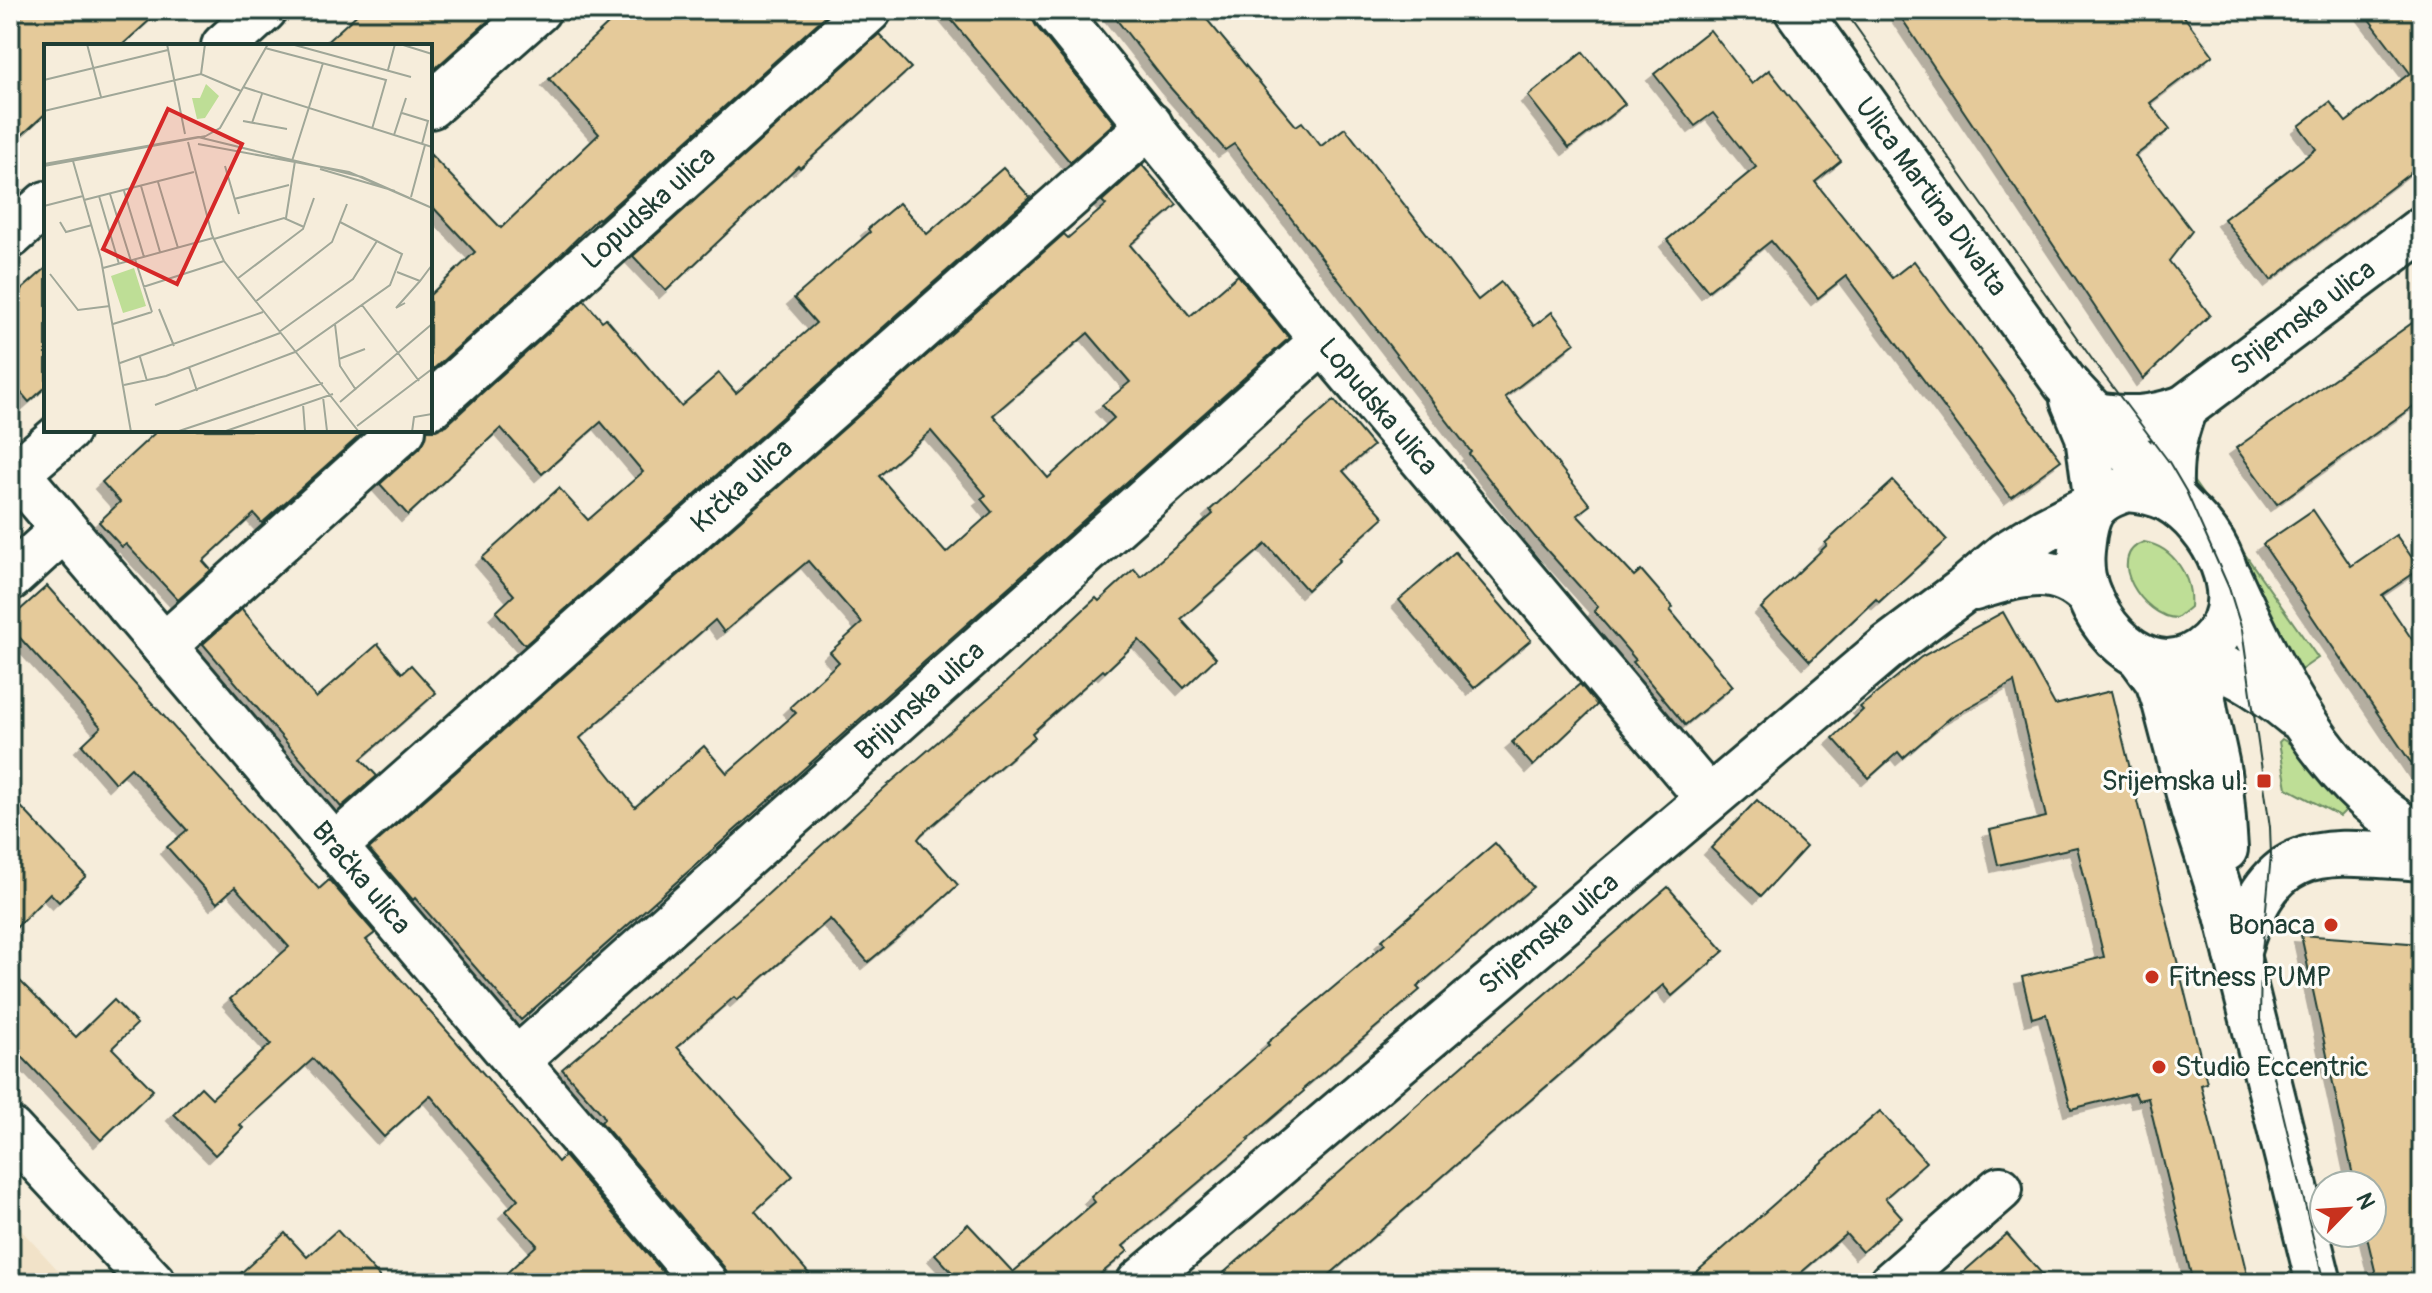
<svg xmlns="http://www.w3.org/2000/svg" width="2432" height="1293" font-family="Pangolin,sans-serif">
	<defs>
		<filter id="shadow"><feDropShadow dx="-7" dy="7" stdDeviation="0" flood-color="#0004"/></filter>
	</defs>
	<rect width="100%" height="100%" fill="#f6eddb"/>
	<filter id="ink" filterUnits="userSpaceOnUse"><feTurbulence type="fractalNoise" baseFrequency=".0125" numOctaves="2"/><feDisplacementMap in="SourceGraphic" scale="16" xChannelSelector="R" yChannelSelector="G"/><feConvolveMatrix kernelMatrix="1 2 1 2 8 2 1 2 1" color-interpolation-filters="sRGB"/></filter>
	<g filter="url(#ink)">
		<polygon fill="#f1e2c8" points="10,1218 70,1283 10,1283"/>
		<g fill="#bede96" stroke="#6e8e65" stroke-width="2">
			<polygon points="2187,472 2318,658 2295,674 2184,475"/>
			<path d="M 2144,542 C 2174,547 2193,578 2190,607 L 2177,618 C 2144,618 2103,556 2144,542 Z"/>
			<polygon points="2282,739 2290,744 2346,810 2340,816 2287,788 2279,742"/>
		</g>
		<g fill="#e5ca9a" stroke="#1f3d34" stroke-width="2" fill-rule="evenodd" filter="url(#shadow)">
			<polygon points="28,10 161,10 121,46 46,46 46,113 10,146 10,26"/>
			<polygon points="362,10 500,10 430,73 430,46 322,46"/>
			<polygon points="623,10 832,10 599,219 598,218 552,263 430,372 430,295 475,252 430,204 430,154 501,228 599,134 549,79"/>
			<polygon points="943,10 1028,10 1036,26 1114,123 1070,162"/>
			<polygon points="1109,10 1199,10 1296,126 1302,122 1321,146 1345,128 1478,300 1501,282 1534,326 1552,312 1575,343 1505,397 1590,505 1577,515 1634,576 1641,570 1673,607 1670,610 1733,686 1685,725 1633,662 1636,660 1594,611 1598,607 1535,537 1469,454 1471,452 1234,144 1225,150 1168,85"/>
			<polygon points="1896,10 2179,10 2213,55 2150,103 2170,129 2135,156 2192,231 2169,261 2210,315 2143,379"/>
			<polygon points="2362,10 2422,10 2422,164 2271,280 2224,219 2316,149 2299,126 2330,102 2346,122 2410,73"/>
			<polygon points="1710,30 1752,84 1769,70 1841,161 1815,182 1892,278 1914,261 2061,460 2011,497 1846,276 1818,298 1771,241 1708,291 1667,240 1756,167 1713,113 1695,126 1654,74"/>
			<polygon points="879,34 911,68 800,168 798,166 666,291 633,256"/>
			<polygon points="1583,52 1625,104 1569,148 1528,96"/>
			<path d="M 1142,165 L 1177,205 L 1130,245 L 1190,316 L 1238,275 L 1289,338 L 521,1020 L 415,898 L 413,900 L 369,849 L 1064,234 L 1068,238 L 1106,205 L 1102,201 ZM 1088,333 L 1130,382 L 1102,405 L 1114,418 L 1048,478 L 993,415 ZM 931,431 L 986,495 L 981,499 L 992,512 L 946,553 L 879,476 ZM 808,561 L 862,623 L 830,652 L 839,662 L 790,707 L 796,713 L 727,773 L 704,746 L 635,807 L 580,738 L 715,620 L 724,632 Z"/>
			<polygon points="1003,168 1030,197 525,645 496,612 514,595 482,558 559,488 588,520 643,472 601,422 542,474 501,428 408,515 380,484 420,448 426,438 427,430 436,430 447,425 584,300 602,321 606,318 681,406 719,373 736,393 816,323 794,298 870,232 868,229 899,203 927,234"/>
			<polygon points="46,268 46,387 29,402 10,380 10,300"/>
			<polygon points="2422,316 2422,400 2277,504 2236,448"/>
			<polygon points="1334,400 1373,446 1343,471 1384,517 1338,558 1340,560 1307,590 1266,544 1181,619 1216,658 1184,688 1139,640 1105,672 1103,670 1032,733 1035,737 922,834 918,839 958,885 926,914 868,962 830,919 737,1000 734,997 677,1047 793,1176 755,1211 817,1283 729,1283 724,1267 601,1122 604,1119 603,1115 562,1069 768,894 883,789 1000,688 1096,598 1099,601 1134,569 1141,577 1213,514 1210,510"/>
			<polygon points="158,430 366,430 262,523 254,514 203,561 211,570 178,600 126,544 122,547 99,522 120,502 102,482"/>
			<polygon points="1893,481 1947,540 1879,602 1876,599 1810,661 1761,608 1827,545 1825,543"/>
			<polygon points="2313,510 2351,566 2396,535 2420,569 2382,595 2422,654 2422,779 2263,544"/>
			<polygon points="1455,552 1531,640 1474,688 1399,600"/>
			<polygon points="47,586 319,889 329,880 375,933 366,940 455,1040 558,1162 564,1156 672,1283 496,1283 537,1245 506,1211 518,1199 430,1095 384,1137 313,1059 240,1125 243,1128 215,1155 174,1114 201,1087 212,1098 271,1044 230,999 289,947 235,887 217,903 167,847 187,830 131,768 115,783 82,745 101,727 10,627 10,619"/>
			<polygon points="242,609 316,698 378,644 402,673 411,665 436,693 361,759 377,776 341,807 203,644"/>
			<polygon points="2003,612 2055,705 2111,691 2207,1083 2201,1085 2249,1283 2193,1283 2148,1098 2138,1100 2135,1093 2071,1109 2046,1014 2032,1018 2022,977 2104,957 2077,847 1998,865 1990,830 2046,817 2014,682 1951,717 1903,758 1898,752 1869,778 1833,738 1863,710 1860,707 1921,657"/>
			<polygon points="1580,684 1597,705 1533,766 1512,742"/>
			<polygon points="10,795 86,876 59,902 50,893 10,934"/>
			<polygon points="1757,800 1806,847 1761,896 1711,848"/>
			<polygon points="1495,843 1533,887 1417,987 1420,990 1303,1089 1304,1091 1248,1139 1249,1140 1123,1246 1128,1251 1090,1283 962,1283 935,1254 968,1224 1013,1272 1095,1202 1091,1197 1212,1095 1269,1045 1267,1043 1385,944 1382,940"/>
			<polygon points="1668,887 1724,951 1672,996 1663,985 1320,1283 1212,1283"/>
			<polygon points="2301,935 2422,944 2422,1283 2378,1283 2366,1233 2372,1233 2372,1185 2355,1185"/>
			<polygon points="10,971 76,1037 114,1000 137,1024 112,1048 153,1090 101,1140 10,1044"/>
			<polygon points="1880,1111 1926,1162 1885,1198 1902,1217 1862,1252 1846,1234 1789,1283 1684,1283"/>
			<polygon points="337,1230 385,1283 230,1283 285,1233 307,1257"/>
			<polygon points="2007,1234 2050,1283 1951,1283"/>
		</g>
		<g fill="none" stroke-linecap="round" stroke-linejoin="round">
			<g stroke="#1f3d34" stroke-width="50">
				<g id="minor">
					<polyline points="1055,10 1323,341 1708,798"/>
					<polyline points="224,46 264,10"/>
					<polyline points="430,106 538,10"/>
					<polyline points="10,236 46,204"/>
					<polyline points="430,406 869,10"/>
					<polyline points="2184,408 2422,229"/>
					<path d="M 2094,415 C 2131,420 2148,420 2184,408 C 2172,441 2169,459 2170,494"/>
					<polyline points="10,465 705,1283"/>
					<polyline points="17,473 67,430"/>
					<polyline points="10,578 64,529"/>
					<path d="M 1974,588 C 2016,576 2054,560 2089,596"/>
					<polyline points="164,646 403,430"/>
					<polyline points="334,847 1150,125"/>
					<polyline points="516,1061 1323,341"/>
					<polyline points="10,1130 153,1283"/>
					<polyline points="1139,1283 1888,647 1964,590 2006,554 2045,530 2097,503"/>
					<polyline points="1892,1283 2000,1189"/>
				</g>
			</g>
			<g stroke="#1f3d34" stroke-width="50">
				<g id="tertiary">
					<polyline points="1797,10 2065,383 2183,509"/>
					<polyline points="2073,400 2088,436 2097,503"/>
					<path d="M 2127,489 C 2142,490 2155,492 2168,499 C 2213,524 2255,600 2210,643 C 2157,694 2095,633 2083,577 C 2080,562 2082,549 2084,534 C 2086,523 2090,509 2100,502 C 2108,495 2118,492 2127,489 Z"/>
					<path d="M 2229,578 C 2273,673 2324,785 2422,837"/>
					<path d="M 2204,649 C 2195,688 2210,729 2217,767 C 2222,794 2223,821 2225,849"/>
					<polyline points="2139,655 2158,681 2164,699 2193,809 2226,911 2319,1283"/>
					<path d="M 2189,658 C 2228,665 2265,690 2295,715"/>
					<path d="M 2237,954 C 2271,838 2319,851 2422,858"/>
				</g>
			</g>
			<use href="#minor" stroke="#fdfcf7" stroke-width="44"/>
			<use href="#tertiary" stroke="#fdfcf7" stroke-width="44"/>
			<polyline stroke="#1f3d34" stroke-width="2" points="1844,10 2094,362 2169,462 2186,491 2229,588 2242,630 2270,827 2271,855 2261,962 2260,1019 2324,1283"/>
		</g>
	</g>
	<g fill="#c8321e" stroke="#fdfcf7" stroke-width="3">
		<rect x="2256" y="773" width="16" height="16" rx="4"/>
		<circle cx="2331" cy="925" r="8"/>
		<circle cx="2152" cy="977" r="8"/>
		<circle cx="2159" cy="1067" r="8"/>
	</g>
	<g text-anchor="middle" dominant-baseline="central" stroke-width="6" stroke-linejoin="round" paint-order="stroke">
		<g font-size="28" fill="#1f3d34" stroke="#fdfcf7">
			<text transform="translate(1931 197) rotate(54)">Ulica Martina Divalta</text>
			<text transform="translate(649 208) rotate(-42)">Lopudska ulica</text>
			<text transform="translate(2303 318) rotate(-37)">Srijemska ulica</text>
			<text transform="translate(1378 407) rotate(50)">Lopudska ulica</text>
			<text transform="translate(742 486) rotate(-42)">Krčka ulica</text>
			<text transform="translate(920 701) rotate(-42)">Brijunska ulica</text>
			<text transform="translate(361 878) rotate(50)">Bračka ulica</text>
			<text transform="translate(1549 934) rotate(-40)">Srijemska ulica</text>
		</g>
		<g font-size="28" fill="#1f3d34" stroke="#fdfcf7" text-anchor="end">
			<text x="2248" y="781">Srijemska ul.</text>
			<text x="2315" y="925">Bonaca</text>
			<text x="2168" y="977" text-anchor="start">Fitness PUMP</text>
			<text x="2175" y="1067" text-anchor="start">Studio Eccentric</text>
		</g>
	</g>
	<g transform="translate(44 44)">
		<rect width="388" height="388" fill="#f6eddb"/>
		<path d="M 162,40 L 175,52 L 161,74 L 153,75 L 148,54 L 156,54 ZM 90,224 L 102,262 L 79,269 L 67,232 Z" fill="#bede96"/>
		<path fill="none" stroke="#a0a798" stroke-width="2" d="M 43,0 L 57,53M 123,0 L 141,90M 247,0 L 367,33M 356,0 L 388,10M 221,4 L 342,36 L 328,85M 344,26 L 351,0M 157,30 L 161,0M 0,36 L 124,6M 199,43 L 388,103M 0,67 L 157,30 L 197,47M 358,69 L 384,77 L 378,100M 199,77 L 243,85M 208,79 L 218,50M 350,91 L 362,54M 160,93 L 176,84 L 224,0M 144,98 L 168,191 L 180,217 L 315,388M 154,100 L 305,128 L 388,164M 29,117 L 57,215 L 87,388M 248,117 L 279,19M 0,120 L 154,93 L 318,133 L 388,164M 0,122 L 162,92M 181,122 L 195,170M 276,125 L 351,147M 114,138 L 134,204M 97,142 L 116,208M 80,147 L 100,213M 66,150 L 87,217M 55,152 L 75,220M 367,153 L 381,101M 190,155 L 245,141M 40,156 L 150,128M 0,162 L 39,152M 242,174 L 251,117M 16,178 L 22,188 L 48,181M 170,195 L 240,174 L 260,183M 91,215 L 108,268M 59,224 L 169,194M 353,228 L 376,237 L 388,221M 6,230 L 34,266 L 66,262M 193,235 L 259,185 L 270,154M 99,243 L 180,217M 211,258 L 288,198 L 303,160M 361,259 L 352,264 L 376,237M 318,261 L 375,337M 115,265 L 130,302M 69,280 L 108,268M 291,280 L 296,322 L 312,346M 235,288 L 309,235 L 333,197M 96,313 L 103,337M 295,315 L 321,305M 76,319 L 219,268M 145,323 L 153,347M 80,341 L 122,332 L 236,289M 279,353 L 283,387M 296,358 L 388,280M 259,360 L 261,387M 111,361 L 251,308 L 346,241 L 358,210 L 296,178M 313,382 L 388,325M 132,388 L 279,339M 179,388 L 289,350M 368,388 L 370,373 L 388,370"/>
		<path fill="#d62828" fill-opacity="0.15" stroke="#d62828" stroke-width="4" d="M 124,65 L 198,100 L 133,240 L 59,205 Z"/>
		<rect width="388" height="388" fill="none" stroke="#1f3d34" stroke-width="4"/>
	</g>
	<rect width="2432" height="1293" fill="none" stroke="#fdfcf7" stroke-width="40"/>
	<rect x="20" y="20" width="2392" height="1253" fill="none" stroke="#1f3d34" stroke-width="3" filter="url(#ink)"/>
	<g transform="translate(2348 1209) rotate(65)"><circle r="38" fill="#fdfcf7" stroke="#a4b0a9" stroke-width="2"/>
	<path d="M0-6L14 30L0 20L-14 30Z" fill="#c8321e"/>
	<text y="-12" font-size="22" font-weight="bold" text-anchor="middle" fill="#1f3d34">N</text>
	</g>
</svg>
